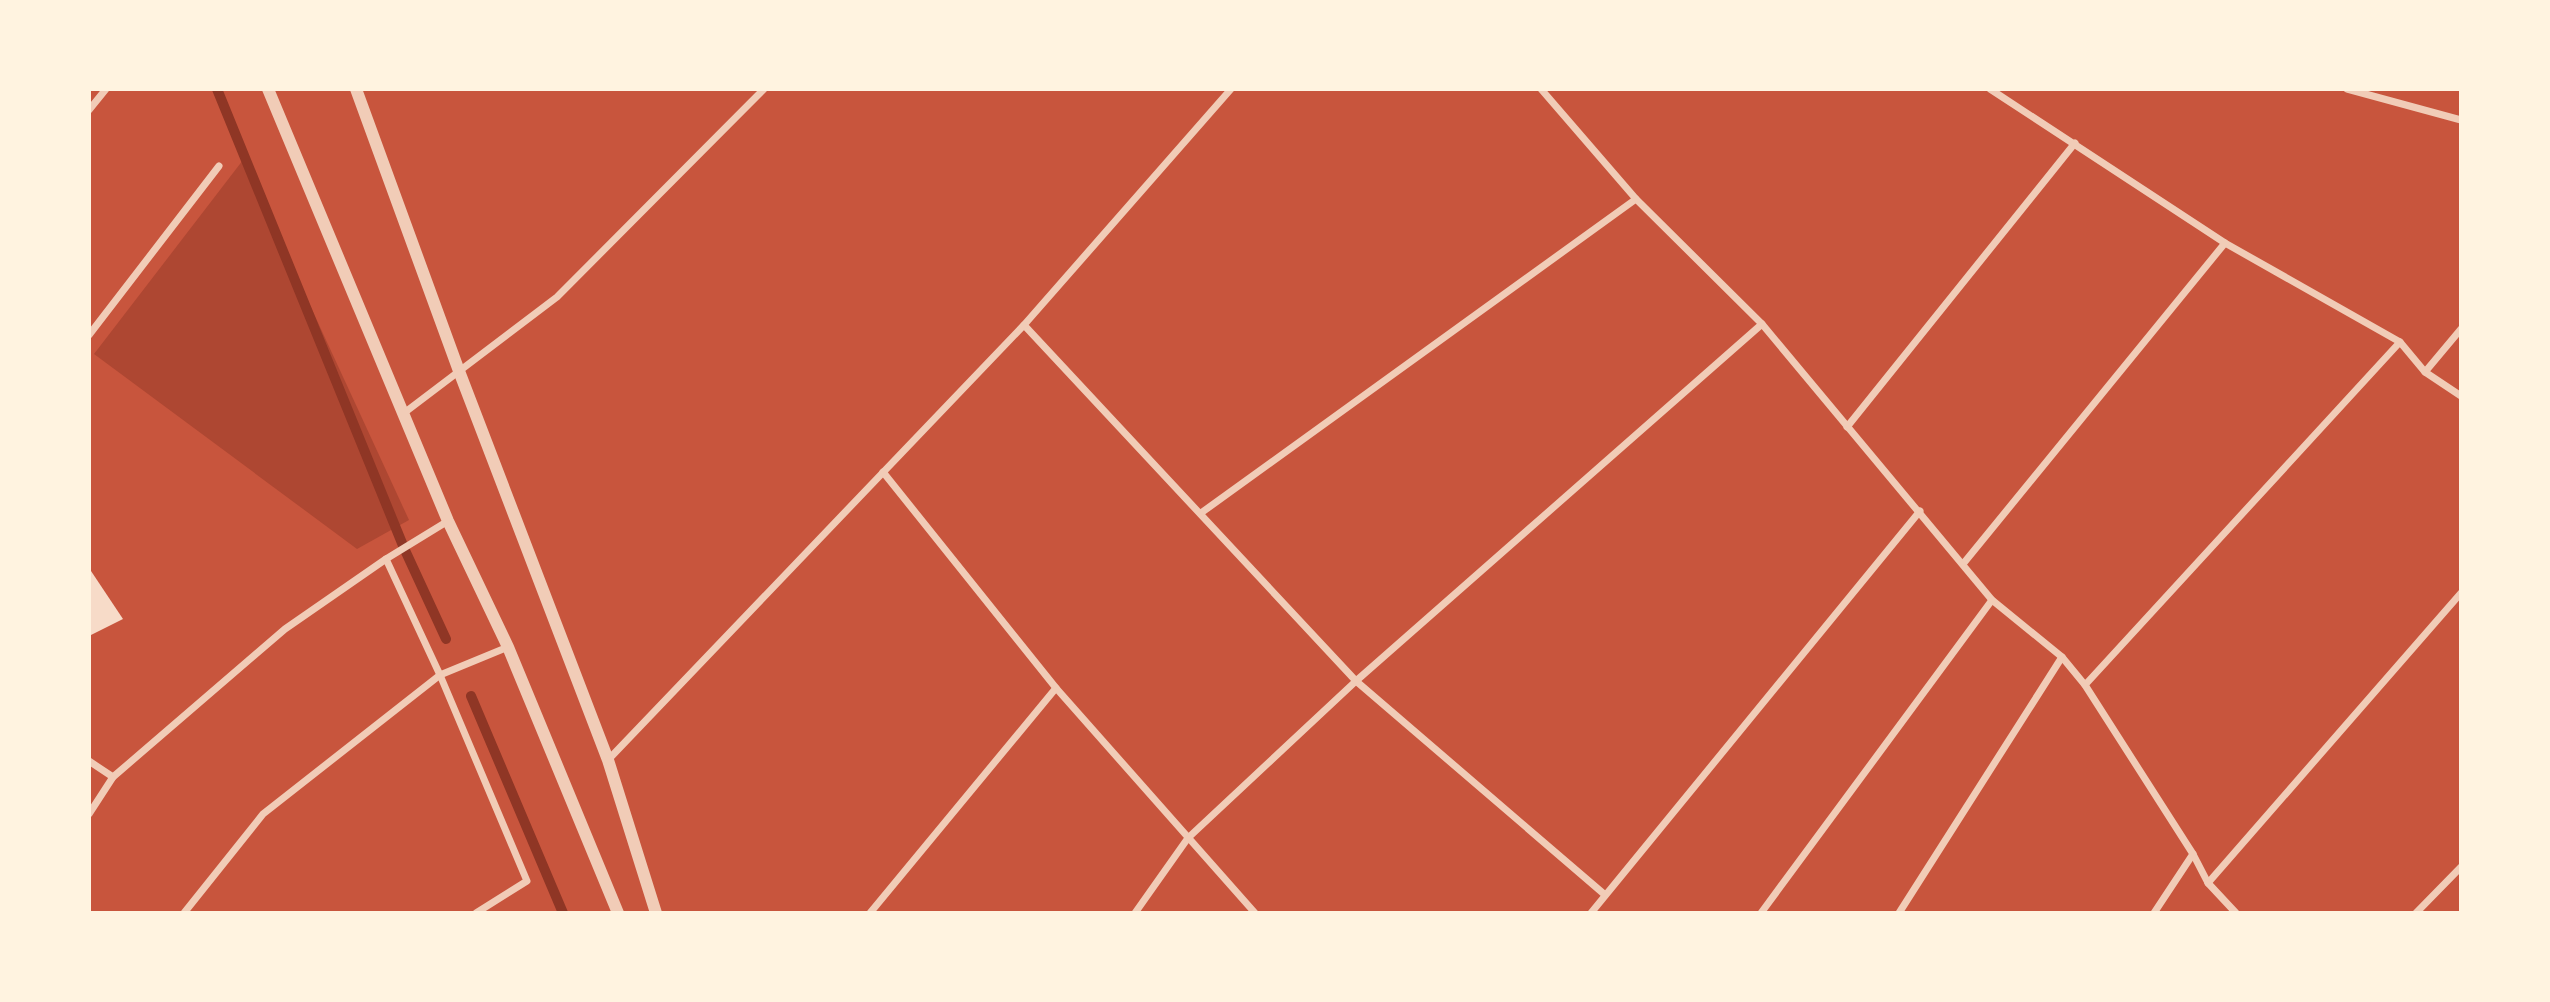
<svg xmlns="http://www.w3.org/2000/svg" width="2550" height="1002" font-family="Commissioner,sans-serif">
	<rect width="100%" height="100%" fill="#c8553d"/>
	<polygon fill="#ae4732" points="243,160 409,520 357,549 94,354"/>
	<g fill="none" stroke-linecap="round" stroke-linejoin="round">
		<g stroke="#8f3625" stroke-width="10">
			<polyline points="217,89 404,548 446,639"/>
			<polyline points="471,696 563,913"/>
		</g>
	</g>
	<polygon fill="#f7dbc8" points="89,568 123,619 89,636"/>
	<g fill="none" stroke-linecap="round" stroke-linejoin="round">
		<g stroke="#f1ccb7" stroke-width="7">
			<polyline points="1541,89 1636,199 1762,324 1992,600 2062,657 2085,685 2193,854 2208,883 2236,913"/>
			<polyline points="1990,89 2225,243 2400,342 2425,372 2461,396"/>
			<polyline points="2347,89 2461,120"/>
			<polyline points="89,110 106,89"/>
			<polyline points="1024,325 1356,681 1604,894"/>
			<polyline points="89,335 219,166"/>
			<polyline points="2425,372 2461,329"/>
			<polyline points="404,413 557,297 764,89"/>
			<polyline points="1847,427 2075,143"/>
			<polyline points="883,472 1056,688 1255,913"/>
			<polyline points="1201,513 1636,199"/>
			<polyline points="386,559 440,675 527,881 476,913"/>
			<polyline points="1963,564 2225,243"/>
			<polyline points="2085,685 2400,342"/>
			<polyline points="608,760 1024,325 1231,89"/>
			<polyline points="89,761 113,777"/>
			<polyline points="89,814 113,777 285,629 386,559 448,521"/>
			<polyline points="2208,883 2461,593"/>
			<polyline points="184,913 263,814 440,675 508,647"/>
			<polyline points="870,913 1056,688"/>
			<polyline points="1135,913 1188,838 1356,681 1762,324"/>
			<polyline points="1591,913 1920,511"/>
			<polyline points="1761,913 1992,600"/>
			<polyline points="1899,913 2062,657"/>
			<polyline points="2154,913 2193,854"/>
			<polyline points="2416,913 2461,867"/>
		</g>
		<g stroke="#f1ccb7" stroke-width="12">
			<polyline points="268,89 448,521 508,647 618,913"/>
			<polyline points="356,89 459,371 608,760 656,913"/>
		</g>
	</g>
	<rect width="2550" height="1002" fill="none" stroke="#fff3e0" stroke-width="182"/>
</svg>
